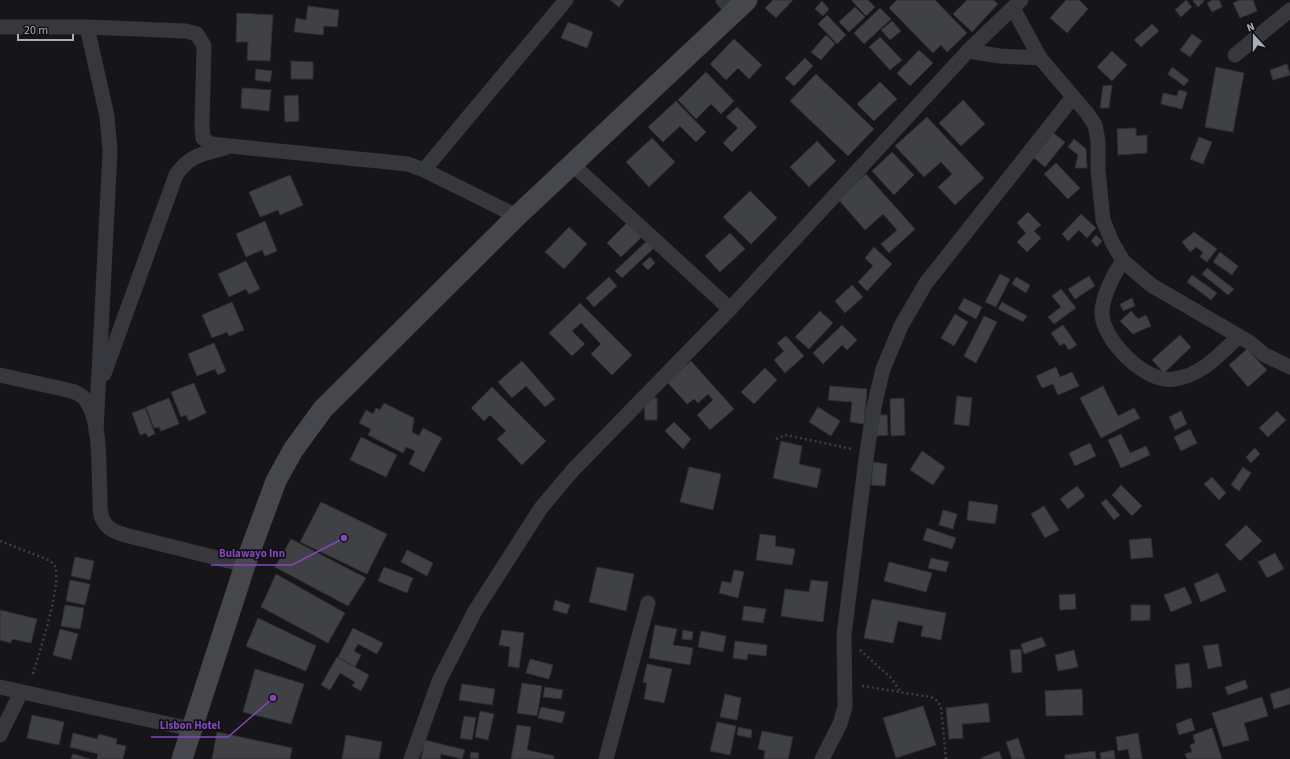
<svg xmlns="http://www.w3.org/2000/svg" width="1290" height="759" font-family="'Source Sans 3',sans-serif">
	<rect width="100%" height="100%" fill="#161618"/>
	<g fill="#404145" stroke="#303034">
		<polygon points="610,0 624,0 619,7"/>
		<polygon points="773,0 793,0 776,18 765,8"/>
		<polygon points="851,0 868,0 875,7 866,16"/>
		<polygon points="897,0 935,0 967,33 947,52 941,45 933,53 889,8"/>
		<polygon points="967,0 993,0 998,4 972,32 953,14"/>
		<polygon points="1066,0 1079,0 1088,9 1067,33 1050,18"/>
		<polygon points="1186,0 1192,7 1181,17 1175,10"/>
		<polygon points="1194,0 1205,0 1198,7 1193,1"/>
		<polygon points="1212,0 1219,0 1222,7 1212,12 1207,3"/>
		<polygon points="1240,0 1253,0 1257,11 1240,18 1233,3"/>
		<polygon points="822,1 829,9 823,16 815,9"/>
		<polygon points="308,6 339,10 337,27 324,26 323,35 294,32 296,18 306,20"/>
		<polygon points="855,7 865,17 849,32 839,22"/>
		<polygon points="880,8 891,19 864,44 854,33"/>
		<polygon points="237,13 273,15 270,61 247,60 248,42 236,42"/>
		<polygon points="827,15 846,35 837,44 818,24"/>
		<polygon points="892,21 901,31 890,40 881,30"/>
		<polygon points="568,22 593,32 587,48 561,38"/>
		<polygon points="1152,24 1159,31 1141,47 1134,40"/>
		<polygon points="1192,34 1202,41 1190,57 1180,50"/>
		<polygon points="826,35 835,44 821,60 811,52"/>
		<polygon points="880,37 902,60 890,70 869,47"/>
		<polygon points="734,39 762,65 749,79 738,68 726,80 710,64"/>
		<polygon points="919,50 933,63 910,86 897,73"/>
		<polygon points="1112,51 1127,65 1112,81 1097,67"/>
		<polygon points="805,58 813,66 794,86 785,78"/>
		<polygon points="291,61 313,62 313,79 291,79"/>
		<polygon points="1287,64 1290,75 1273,80 1270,70"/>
		<polygon points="1172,67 1189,80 1184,86 1168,74"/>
		<polygon points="1216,67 1244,73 1233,132 1205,127"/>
		<polygon points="256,69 272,71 270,82 255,80"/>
		<polygon points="706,72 734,101 721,114 711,104 696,119 678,100"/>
		<polygon points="816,74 874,129 848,156 790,101"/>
		<polygon points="880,82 897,99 874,121 857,104"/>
		<polygon points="1112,85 1109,108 1100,108 1103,86"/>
		<polygon points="242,88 271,90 269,111 241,108"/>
		<polygon points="1179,90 1187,92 1182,109 1161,104 1163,93 1177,96"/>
		<polygon points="298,95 299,121 285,122 284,96"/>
		<polygon points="963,100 985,124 961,146 939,123"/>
		<polygon points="676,101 706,132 696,142 680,126 663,142 648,127"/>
		<polygon points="737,107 757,127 732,152 723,143 738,128 726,117"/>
		<polygon points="927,117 984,178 955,205 938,187 952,174 941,162 924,177 895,146"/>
		<polygon points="1136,128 1136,136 1147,135 1147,153 1118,155 1117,129"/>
		<polygon points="1053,133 1065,142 1045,167 1033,157"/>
		<polygon points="1199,137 1212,142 1203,164 1190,159"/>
		<polygon points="652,138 675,162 649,187 626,162"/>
		<polygon points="1074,139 1086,149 1087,168 1075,168 1078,155 1068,147"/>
		<polygon points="817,141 836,161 809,187 790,167"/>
		<polygon points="892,152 914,175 894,195 872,171"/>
		<polygon points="1056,163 1080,188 1068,199 1044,174"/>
		<polygon points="866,174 915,229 889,253 881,244 897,230 883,214 865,230 838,199"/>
		<polygon points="290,175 303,205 280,215 278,210 260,217 249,192"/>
		<polygon points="750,191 777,218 751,244 723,217"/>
		<polygon points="1028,212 1041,225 1034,231 1041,238 1027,252 1017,242 1026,233 1017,223"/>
		<polygon points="1081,214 1096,228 1087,238 1079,230 1068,241 1062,234"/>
		<polygon points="630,220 644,235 621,257 607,243"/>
		<polygon points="265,221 277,251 265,256 262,250 246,257 236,234"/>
		<polygon points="569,227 587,244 564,269 545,252"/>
		<polygon points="1194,232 1217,249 1207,262 1200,257 1203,252 1196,247 1190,252 1182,242"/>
		<polygon points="730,233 745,249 720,272 705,256"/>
		<polygon points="1096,235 1102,241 1097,247 1091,241"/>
		<polygon points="649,239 656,246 622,278 615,271"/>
		<polygon points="874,247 892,264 867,291 858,282 873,266 865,258"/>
		<polygon points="1220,252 1238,266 1232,275 1213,262"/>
		<polygon points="650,257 655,263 648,270 642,264"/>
		<polygon points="246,261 260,289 249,294 246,289 229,297 218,274"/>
		<polygon points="1207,268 1234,289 1228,295 1202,274"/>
		<polygon points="1000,274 1010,279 996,307 985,302"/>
		<polygon points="1192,275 1217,293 1211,300 1187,282"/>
		<polygon points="1089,276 1095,286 1075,299 1068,289"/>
		<polygon points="609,277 617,286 594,307 586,298"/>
		<polygon points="1016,277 1030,285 1026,293 1012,284"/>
		<polygon points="852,285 863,297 845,313 835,301"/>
		<polygon points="1061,289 1076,308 1054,324 1048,317 1061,307 1052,296"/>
		<polygon points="964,298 982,307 976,319 958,309"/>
		<polygon points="1132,298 1135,306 1123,311 1120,304"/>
		<polygon points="232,302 244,330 229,336 227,332 212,338 202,315"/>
		<polygon points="1002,302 1027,316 1023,322 998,309"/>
		<polygon points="580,303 632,355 612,375 591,354 601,344 581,323 572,331 585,344 572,356 549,333"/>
		<polygon points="820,311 833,323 809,349 795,337"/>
		<polygon points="1131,311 1138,319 1146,315 1151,326 1133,334 1120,321"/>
		<polygon points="955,314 968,322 954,346 941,338"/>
		<polygon points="984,316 997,322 976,363 964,356"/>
		<polygon points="842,325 857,340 847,350 842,345 823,364 813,353"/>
		<polygon points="1063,325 1077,345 1069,350 1064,343 1060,346 1051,333"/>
		<polygon points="1180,335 1191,347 1164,373 1152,360"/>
		<polygon points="786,336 804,356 785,373 774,360 784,351 777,343"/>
		<polygon points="214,343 226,371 218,375 215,369 197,376 188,354"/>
		<polygon points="1247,349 1267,370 1248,387 1229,365"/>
		<polygon points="522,361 555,399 545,407 526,386 512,398 498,382"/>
		<polygon points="691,361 734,409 710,430 697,415 713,400 708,394 698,403 694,399 687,404 667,382"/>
		<polygon points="1056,367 1060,377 1072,372 1079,386 1058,395 1053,384 1042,388 1036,376"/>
		<polygon points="765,368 777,380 754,404 741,392"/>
		<polygon points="194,383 206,413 189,421 186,415 181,417 171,392"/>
		<polygon points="830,386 867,389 864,424 850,422 852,402 828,400"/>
		<polygon points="1103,386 1118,416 1134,408 1140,418 1101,438 1080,398"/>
		<polygon points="492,387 546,441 522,465 497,439 506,431 490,415 484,421 471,408"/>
		<polygon points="957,396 972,398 969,426 954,424"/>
		<polygon points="169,398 179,424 161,431 159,427 154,428 146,407"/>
		<polygon points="644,398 657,398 657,420 645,420"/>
		<polygon points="904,398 905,435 891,436 890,399"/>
		<polygon points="384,403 414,418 412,432 419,436 423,428 442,438 424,472 409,464 415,451 406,447 403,453 368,435 371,429 359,423 366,410 373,414 376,408 380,410"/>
		<polygon points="818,407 840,421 831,436 809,422"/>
		<polygon points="145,408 155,434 148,437 146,433 140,435 132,413"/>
		<polygon points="1181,411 1187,424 1175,430 1169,417"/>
		<polygon points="1277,411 1286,420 1268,437 1259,428"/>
		<polygon points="874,415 887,415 888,435 875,436"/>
		<polygon points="674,422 691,439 683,449 665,431"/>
		<polygon points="1190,429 1197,443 1181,451 1174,437"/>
		<polygon points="1121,434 1130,453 1146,446 1150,455 1121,468 1108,440"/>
		<polygon points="361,437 397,455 386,477 350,460"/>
		<polygon points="781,441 802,446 799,464 821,469 817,488 773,478"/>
		<polygon points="1090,443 1096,456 1075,466 1069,453"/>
		<polygon points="1255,448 1260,454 1251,463 1246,457"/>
		<polygon points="922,451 945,467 933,485 910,470"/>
		<polygon points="873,462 887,464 885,486 871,485"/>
		<polygon points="689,467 721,474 713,510 680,502"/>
		<polygon points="1243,467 1251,473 1239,491 1231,485"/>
		<polygon points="1212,477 1226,493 1219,500 1204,484"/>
		<polygon points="1121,485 1142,506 1132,516 1112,495"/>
		<polygon points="1077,486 1085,496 1068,509 1060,499"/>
		<polygon points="1106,499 1120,515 1114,520 1101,503"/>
		<polygon points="969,501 998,505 995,524 967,520"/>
		<polygon points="321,502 387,534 367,574 300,542"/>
		<polygon points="1044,506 1059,530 1045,538 1031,514"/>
		<polygon points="943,510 957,514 953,529 939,525"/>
		<polygon points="1246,525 1262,541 1240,561 1225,545"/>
		<polygon points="927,528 956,538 952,549 923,540"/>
		<polygon points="760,534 776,536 775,546 795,549 792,565 756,560"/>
		<polygon points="1151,538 1153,557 1131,559 1129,540"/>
		<polygon points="291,539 366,578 348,606 275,567"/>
		<polygon points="407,550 433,563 427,576 401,562"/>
		<polygon points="1275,553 1284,569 1267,578 1258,562"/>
		<polygon points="75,557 94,561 90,580 71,576"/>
		<polygon points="931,558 949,562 946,572 928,568"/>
		<polygon points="889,562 932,573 926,592 884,581"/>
		<polygon points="384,567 413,578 407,593 378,581"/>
		<polygon points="597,567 634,574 626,611 589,602"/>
		<polygon points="734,570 744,572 738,598 719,593 722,581 731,583"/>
		<polygon points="1218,573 1226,591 1201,602 1194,584"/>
		<polygon points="276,574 345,613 328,643 261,607"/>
		<polygon points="70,580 90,584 85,605 66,601"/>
		<polygon points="811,580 828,582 823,622 781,616 785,589 809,592"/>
		<polygon points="1185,587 1192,603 1171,612 1164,595"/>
		<polygon points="1075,594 1076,609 1060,610 1059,595"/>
		<polygon points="872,599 946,613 941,640 921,636 923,626 898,621 893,643 864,638"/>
		<polygon points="555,600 570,605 567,614 553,610"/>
		<polygon points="65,605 84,608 80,629 61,626"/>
		<polygon points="1131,605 1150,605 1150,620 1131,621"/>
		<polygon points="744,606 766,609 763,623 742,620"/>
		<polygon points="0,610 37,619 31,643 12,639 11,643 0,640"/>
		<polygon points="258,618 316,646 306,671 246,646"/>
		<polygon points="655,625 677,629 673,645 693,648 690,665 649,658"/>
		<polygon points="353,628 383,643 377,654 358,644 354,651 361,655 355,667 338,657"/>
		<polygon points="60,629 78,634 71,660 53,655"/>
		<polygon points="502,630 524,633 519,668 508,666 510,647 499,645"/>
		<polygon points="683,630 693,632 692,640 682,639"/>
		<polygon points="701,631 726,636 723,652 698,647"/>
		<polygon points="1042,637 1046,646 1024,654 1021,644"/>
		<polygon points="735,641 767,645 766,656 748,654 747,660 733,658"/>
		<polygon points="1218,644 1222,666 1208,669 1203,646"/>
		<polygon points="1021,649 1022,672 1012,673 1010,650"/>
		<polygon points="1074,650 1078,667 1058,671 1055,655"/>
		<polygon points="337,657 369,675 361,691 352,686 355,682 340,673 330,690 321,685"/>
		<polygon points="530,659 553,665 549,679 526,673"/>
		<polygon points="1189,663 1192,687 1177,689 1175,665"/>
		<polygon points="647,664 672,669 664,703 644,699 647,683 643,682"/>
		<polygon points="255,669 304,684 291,724 243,712"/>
		<polygon points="1245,680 1248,688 1228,695 1225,687"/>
		<polygon points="522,683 542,686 537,716 517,713"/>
		<polygon points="462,684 495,689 492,705 459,700"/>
		<polygon points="545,687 563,690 561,699 543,697"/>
		<polygon points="1290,688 1290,704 1274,709 1270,694"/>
		<polygon points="1082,689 1083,715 1046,716 1045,691"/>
		<polygon points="725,694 741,698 737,720 720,717"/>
		<polygon points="1262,697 1268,716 1244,723 1249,740 1223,747 1212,713"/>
		<polygon points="988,703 990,722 962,724 963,738 949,739 946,708"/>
		<polygon points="923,706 936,745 896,758 883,718"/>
		<polygon points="541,707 565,712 562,723 538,718"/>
		<polygon points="480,711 494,714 488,740 475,737"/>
		<polygon points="32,715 64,722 59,745 27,738"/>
		<polygon points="464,716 476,718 472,740 460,738"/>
		<polygon points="1191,718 1195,730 1179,735 1176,724"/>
		<polygon points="717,722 736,726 730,755 710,751"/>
		<polygon points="517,725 531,727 527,750 554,756 553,759 511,759"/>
		<polygon points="738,727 752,730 751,738 737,735"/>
		<polygon points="1212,728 1222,759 1187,759 1185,754 1192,752 1190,745 1195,743 1193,735"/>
		<polygon points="762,731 793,737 788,759 764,759 765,751 758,749"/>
		<polygon points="217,732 292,748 290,759 212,759"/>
		<polygon points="73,733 97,739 99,734 117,739 116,744 126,746 123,759 97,759 98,754 70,747"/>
		<polygon points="1138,733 1142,759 1130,759 1128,749 1118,751 1116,737"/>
		<polygon points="346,735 382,742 379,759 342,759"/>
		<polygon points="1018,738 1025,759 1012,759 1006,742"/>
		<polygon points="425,740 465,750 462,759 441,754 440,759 421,759"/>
		<polygon points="1114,750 1115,759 1101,759 1100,753"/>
		<polygon points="999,751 1002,759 981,759 981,758"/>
		<polygon points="1095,751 1096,759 1065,759 1065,755"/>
		<polygon points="471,752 479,753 478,759 470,758"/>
		<polygon points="73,754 90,759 71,759"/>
	</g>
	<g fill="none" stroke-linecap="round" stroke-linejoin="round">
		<g stroke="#3d3f44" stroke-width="2.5" stroke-dasharray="2 3" stroke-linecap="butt">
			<polyline points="776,439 786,435 852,449"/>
			<path d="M 0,541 L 46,559 C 50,561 54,563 55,567 C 62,585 38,657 32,677"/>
			<polyline points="860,650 890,677 901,692"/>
			<polyline points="862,686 931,697 938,701 941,708 946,759"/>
		</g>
		<g stroke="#37383d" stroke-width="15">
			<polyline points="723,0 734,13"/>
			<polyline points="1013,8 1040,58 1087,113 1095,125 1098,141 1098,170 1103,220 1112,242 1123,261 1151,285 1249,342 1265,355 1290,367"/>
			<polyline points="0,27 87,27 186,31 197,34 204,46 202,127 203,138 210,144 408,164 424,170 517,216"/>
			<polyline points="87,27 107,116 110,151 96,432"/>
			<polyline points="968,51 1000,56 1040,58"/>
			<polyline points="1235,55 1290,10"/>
			<polyline points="572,164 730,309"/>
			<polyline points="424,170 566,0"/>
			<path d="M 1123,261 C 1114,273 1101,299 1102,315 C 1104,341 1146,384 1174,379 C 1202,375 1219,355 1239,336"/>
			<path d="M 104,374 L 176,175 C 190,155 202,154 225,148"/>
			<path d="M 0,375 L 72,391 C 77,393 82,395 85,399 C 102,421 98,469 100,495 C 100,503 99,515 104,522 C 109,530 117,532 125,535 L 245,565"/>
			<polyline points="0,687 191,729"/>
			<polyline points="0,735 21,692"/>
			<polyline points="411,759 439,681 475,611 541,508 573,470 730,309 968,51 1021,0"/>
			<polyline points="606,759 648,603"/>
			<polyline points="822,759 840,724 845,707 844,635 866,459 874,407 883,369 901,326 926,283 1073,97"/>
		</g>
		<polyline stroke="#45474d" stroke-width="21" points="182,759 245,565 276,481 293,450 323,409 517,216 747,0"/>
	</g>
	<path fill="none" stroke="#8446be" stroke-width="1.5" d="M344 538L292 565H211M273 698L228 737H151"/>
	<g fill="#8446be" stroke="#111113" stroke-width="1.5">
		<circle cx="344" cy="538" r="4"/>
		<circle cx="273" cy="698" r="4"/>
	</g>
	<g font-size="11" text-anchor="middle" font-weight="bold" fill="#8446be" stroke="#111113" stroke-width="3.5" stroke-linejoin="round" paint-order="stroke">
		<text x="252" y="557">Bulawayo Inn</text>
		<text x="190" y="729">Lisbon Hotel</text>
	</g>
	<g transform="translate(1254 36) rotate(339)" stroke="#111113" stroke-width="3" paint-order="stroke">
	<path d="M0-3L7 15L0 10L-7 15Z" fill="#a8adb8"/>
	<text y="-6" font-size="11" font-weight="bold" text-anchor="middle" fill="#a8adb8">N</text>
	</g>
	<path d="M18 34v6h55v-6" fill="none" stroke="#a8adb8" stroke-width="2"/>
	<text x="24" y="34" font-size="12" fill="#a8adb8" stroke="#111113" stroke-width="3" paint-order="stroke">20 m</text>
</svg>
